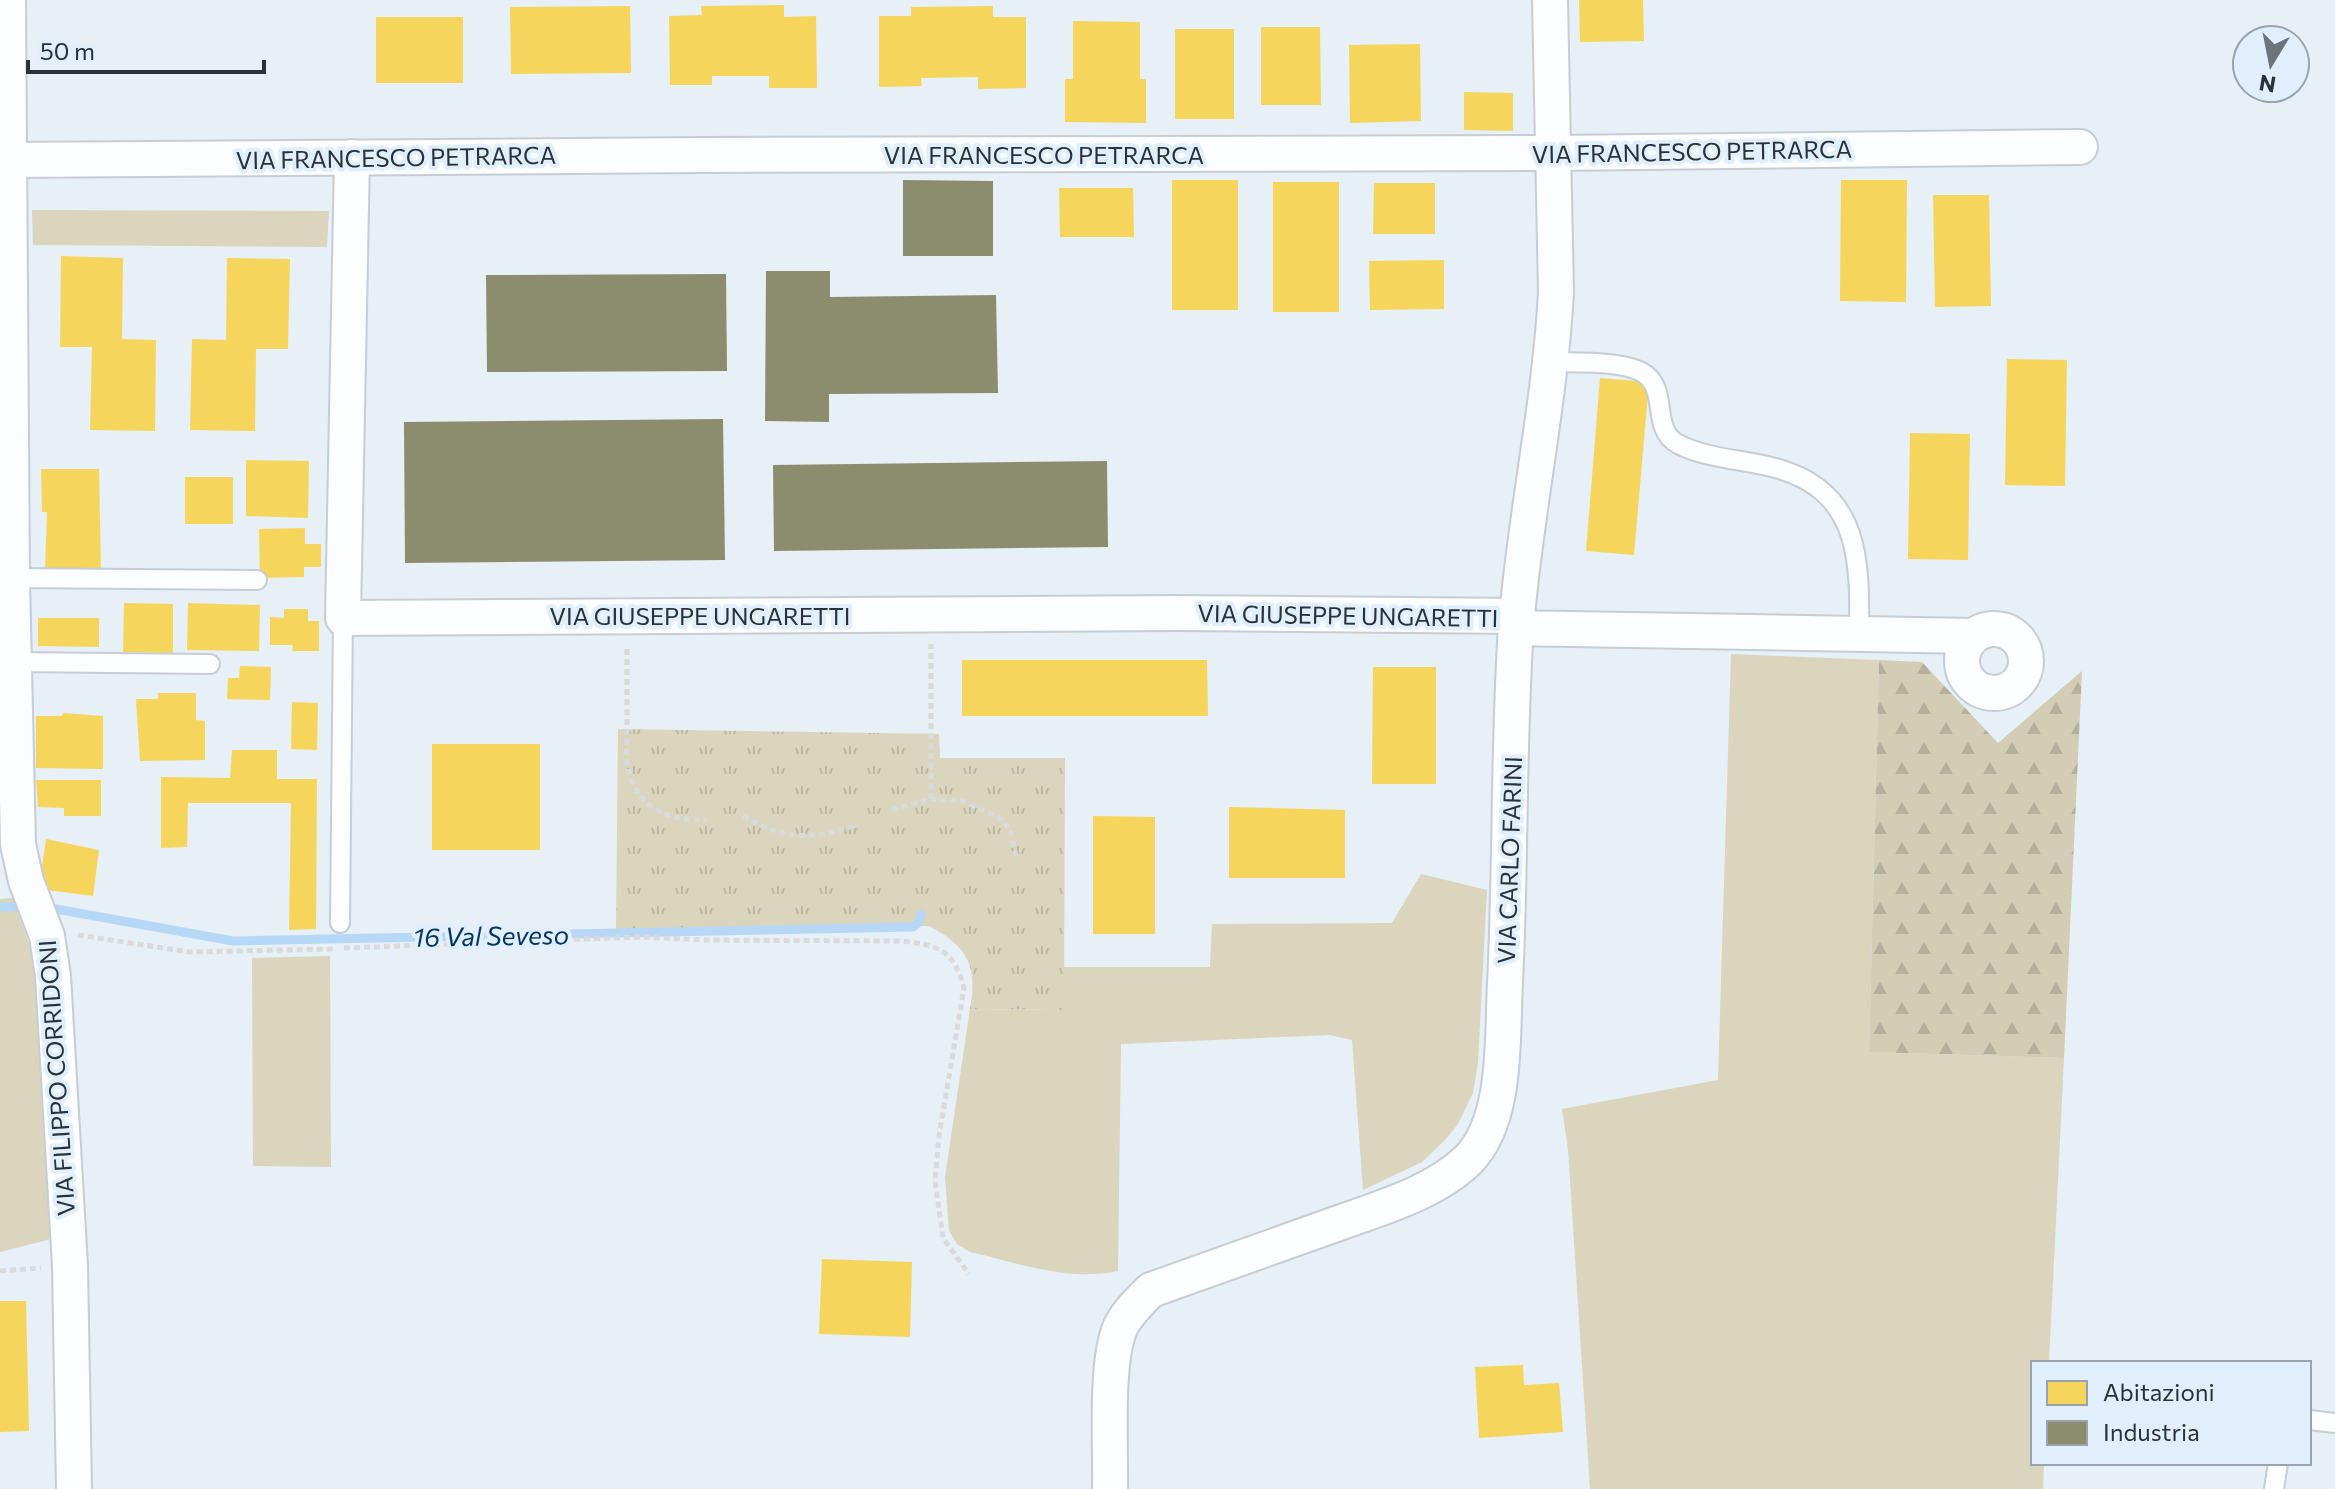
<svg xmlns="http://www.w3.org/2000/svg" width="2335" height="1489" font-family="Commissioner,sans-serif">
	<defs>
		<pattern id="forest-firs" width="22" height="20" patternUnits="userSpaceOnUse" patternTransform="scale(2)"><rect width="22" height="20" fill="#d2cdb4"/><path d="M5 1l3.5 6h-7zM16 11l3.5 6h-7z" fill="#b4b09b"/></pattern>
		<pattern id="park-tufts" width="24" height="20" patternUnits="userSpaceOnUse" patternTransform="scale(2)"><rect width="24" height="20" fill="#dad5bc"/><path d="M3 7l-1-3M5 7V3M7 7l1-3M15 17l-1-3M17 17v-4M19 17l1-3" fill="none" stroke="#bbb7a2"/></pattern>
	</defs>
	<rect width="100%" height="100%" fill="#e7eff7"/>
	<g fill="#dad5bc">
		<polygon points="32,210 329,211 327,247 33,245"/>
		<polygon points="1731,654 1879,660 1869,1052 2064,1058 2049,1363 2033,1363 2033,1463 2044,1463 2043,1489 1590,1489 1568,1149 1562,1109 1718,1080"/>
		<path d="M 1421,874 L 1487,890 L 1478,1063 L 1473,1093 L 1458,1124 L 1446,1139 L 1422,1162 L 1363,1190 L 1352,1040 L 1330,1035 L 1121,1044 L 1118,1271 C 1068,1282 1019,1263 970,1252 L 957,1244 L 949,1231 L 945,1177 L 970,1009 L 1064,1010 L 1064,967 L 1210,967 L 1212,924 L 1392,923 Z"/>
		<polygon points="13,898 35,961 51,1239 0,1252 0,899"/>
		<polygon points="330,956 331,1167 253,1166 252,958"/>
	</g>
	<polygon fill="url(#forest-firs)" points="1879,660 1922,662 1998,743 2082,671 2064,1058 1869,1052"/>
	<path fill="url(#park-tufts)" d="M 618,729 L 939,734 L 940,758 L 1065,758 L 1064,1010 L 970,1009 C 978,965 967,946 929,926 L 616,930 Z"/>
	<g fill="#f6d55c">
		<polygon points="1579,0 1643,0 1644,41 1580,42"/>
		<polygon points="784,5 784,17 816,16 817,88 769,88 769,76 712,76 712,85 670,85 669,16 702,15 701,6"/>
		<polygon points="630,6 631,73 511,74 510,7"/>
		<polygon points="993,6 993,17 1026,17 1026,88 978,89 978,77 921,78 922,86 879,87 879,16 911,16 911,7"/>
		<rect x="376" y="17" width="87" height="66"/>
		<polygon points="1073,21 1140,22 1140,79 1146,79 1146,123 1065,122 1065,79 1073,79"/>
		<polygon points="1261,27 1320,27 1321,105 1261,105"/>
		<rect x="1175" y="29" width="59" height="90"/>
		<polygon points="1420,44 1421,121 1350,123 1349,45"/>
		<polygon points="1464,92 1513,93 1513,131 1464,130"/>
		<rect x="1172" y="180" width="66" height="130"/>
		<polygon points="1841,180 1907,180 1906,302 1840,301"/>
		<rect x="1273" y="182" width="66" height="130"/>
		<polygon points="1374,183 1435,183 1435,234 1373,234"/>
		<polygon points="1059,188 1133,188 1134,237 1060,237"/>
		<polygon points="1933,195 1989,195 1991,306 1935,307"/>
		<polygon points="61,256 123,258 122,339 156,340 155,431 90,430 92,347 60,347"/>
		<polygon points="227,258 290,259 288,349 256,349 255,431 190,430 192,339 226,340"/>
		<polygon points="1444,260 1444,309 1370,310 1369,261"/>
		<polygon points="2007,359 2067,360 2065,486 2005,485"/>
		<polygon points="1600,378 1649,382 1634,555 1586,551"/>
		<polygon points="1910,433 1970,434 1968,560 1908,559"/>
		<polygon points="246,460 309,461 308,518 246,516"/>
		<polygon points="41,469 99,469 101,570 45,569 47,512 42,512"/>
		<rect x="185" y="477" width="48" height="47"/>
		<polygon points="305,528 305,544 321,544 321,567 304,567 304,577 260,578 259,529"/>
		<polygon points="124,603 173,604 173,653 123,652"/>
		<polygon points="188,603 260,605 259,651 187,650"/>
		<polygon points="284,609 308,609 308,621 319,621 319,651 292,651 293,645 270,645 270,617 284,618"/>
		<polygon points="38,618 99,618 99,647 38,646"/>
		<polygon points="962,660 1207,660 1208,716 962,716"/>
		<polygon points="240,666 271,667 270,700 227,699 228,678 239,678"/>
		<polygon points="1373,667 1436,667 1436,784 1372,784"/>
		<polygon points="158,693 196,693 196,720 205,721 205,760 140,761 136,699 158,699"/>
		<polygon points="292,702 318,703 317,750 291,749"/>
		<polygon points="63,713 103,716 103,769 36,768 36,716 62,716"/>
		<rect x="432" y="744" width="108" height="106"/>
		<polygon points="232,750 277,750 277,779 317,779 316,929 289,930 291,803 188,803 187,847 161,848 161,777 230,778"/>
		<polygon points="36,780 101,780 101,816 64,816 64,808 38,807"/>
		<polygon points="1229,807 1345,810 1345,878 1229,878"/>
		<polygon points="1093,816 1155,817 1155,934 1093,934"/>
		<polygon points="46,839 99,850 93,896 39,889"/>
		<polygon points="822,1259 912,1262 910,1337 819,1334"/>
		<polygon points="0,1301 26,1301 29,1431 0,1432"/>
		<polygon points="1523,1365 1524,1385 1559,1383 1563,1432 1479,1438 1475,1367"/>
	</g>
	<g fill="#8c8c6e">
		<polygon points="903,180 993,181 993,256 903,256"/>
		<polygon points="766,271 830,271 830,297 996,295 998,393 829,394 829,422 765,421"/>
		<polygon points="726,274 727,371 487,372 486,275"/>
		<polygon points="723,419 725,560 405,563 404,422"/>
		<polygon points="1107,461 1108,547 774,551 773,465"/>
	</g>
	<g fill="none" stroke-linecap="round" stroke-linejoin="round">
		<g stroke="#b7d7f6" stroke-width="9">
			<polyline points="0,907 27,907"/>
			<polyline points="56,909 233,941 913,927 919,922 921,914"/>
		</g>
		<g stroke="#c6cdd4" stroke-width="22">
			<g id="service">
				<path d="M 1550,362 C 1575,363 1627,360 1646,375 C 1668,392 1651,429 1678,444 C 1709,460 1747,459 1779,469 C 1861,493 1860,563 1859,634"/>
				<polyline points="12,578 257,580"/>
				<polyline points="13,662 210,664"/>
				<polyline points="340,923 343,618"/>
				<polyline points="2309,1420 2335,1423"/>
				<polyline points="2274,1489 2278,1463"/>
			</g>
		</g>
		<g stroke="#c6cdd4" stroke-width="38">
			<g id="minor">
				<polyline points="8,0 12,578 18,844 26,881 47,936 53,976 70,1266 74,1489"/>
				<polyline points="352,157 343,618 1178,613 1517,616"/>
				<polyline points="9,160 704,155 1552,153 2080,147"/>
				<polyline points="1516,628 1973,636"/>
				<circle cx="1994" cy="661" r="32"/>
				<path d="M 1110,1489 C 1111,1448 1105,1364 1120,1328 C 1127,1313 1140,1301 1151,1290 C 1213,1268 1275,1246 1336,1224 C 1380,1208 1434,1193 1468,1160 C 1508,1120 1502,1036 1505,983 C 1511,865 1508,745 1516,627 C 1525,515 1550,404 1556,292 L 1550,0"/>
			</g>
		</g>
		<g stroke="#d8dadc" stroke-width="5" stroke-dasharray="6 4" stroke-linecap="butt">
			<path d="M 627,649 C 627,676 627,703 627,729 C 627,744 625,759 629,773 C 638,807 673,824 706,819"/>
			<polyline points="931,799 931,644"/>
			<polyline points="892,810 931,799 963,801 1003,820 1011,833 1016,856"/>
			<path d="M 743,816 C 783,839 809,841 853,826"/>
			<polyline points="78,935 190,952 334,949"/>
			<path d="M 344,948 L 640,937 L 704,940 L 902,941 C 938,945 954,950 964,988 L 939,1136 L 935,1181 L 943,1238 L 969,1274"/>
			<polyline points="0,1271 41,1268"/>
		</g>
		<use href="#service" stroke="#fbfdfe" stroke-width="18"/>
		<use href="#minor" stroke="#fbfdfe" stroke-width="34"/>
	</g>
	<g text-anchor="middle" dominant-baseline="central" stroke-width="8" stroke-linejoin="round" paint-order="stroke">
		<g font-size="24" fill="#2a3137" stroke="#e1effd">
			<text transform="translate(1692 151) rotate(-1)">VIA FRANCESCO PETRARCA</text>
			<text x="1044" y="154">VIA FRANCESCO PETRARCA</text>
			<text transform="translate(396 157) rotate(-1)">VIA FRANCESCO PETRARCA</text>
			<text x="700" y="615">VIA GIUSEPPE UNGARETTI</text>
			<text transform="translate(1348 615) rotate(1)">VIA GIUSEPPE UNGARETTI</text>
			<text transform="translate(1509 860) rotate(-88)">VIA CARLO FARINI</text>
			<text transform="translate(56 1078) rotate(-94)">VIA FILIPPO CORRIDONI</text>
		</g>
		<g font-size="26" font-style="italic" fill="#05355b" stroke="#e1effd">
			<text transform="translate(491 935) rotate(-1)">16 Val Seveso</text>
		</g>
	</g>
	<rect x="2031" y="1361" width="280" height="104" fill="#e1effd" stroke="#98a3ae" stroke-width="2"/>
	<rect x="2047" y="1381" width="40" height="24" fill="#f6d55c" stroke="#98a3ae" stroke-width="2"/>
	<text x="2103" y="1401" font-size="24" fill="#2a3137">Abitazioni</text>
	<rect x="2047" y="1421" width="40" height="24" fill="#8c8c6e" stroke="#98a3ae" stroke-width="2"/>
	<text x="2103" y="1441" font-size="24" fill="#2a3137">Industria</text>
	<g transform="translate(2271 64) rotate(190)"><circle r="38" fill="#e1effd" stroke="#98a3ae" stroke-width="2"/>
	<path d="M0-6L14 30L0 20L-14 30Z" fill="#6c747a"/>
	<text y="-12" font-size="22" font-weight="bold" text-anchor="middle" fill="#2a3137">N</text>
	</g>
	<path d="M28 60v12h236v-12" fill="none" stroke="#2a3137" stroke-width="4"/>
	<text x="40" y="60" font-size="24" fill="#2a3137" stroke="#e1effd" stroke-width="6" paint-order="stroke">50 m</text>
</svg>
